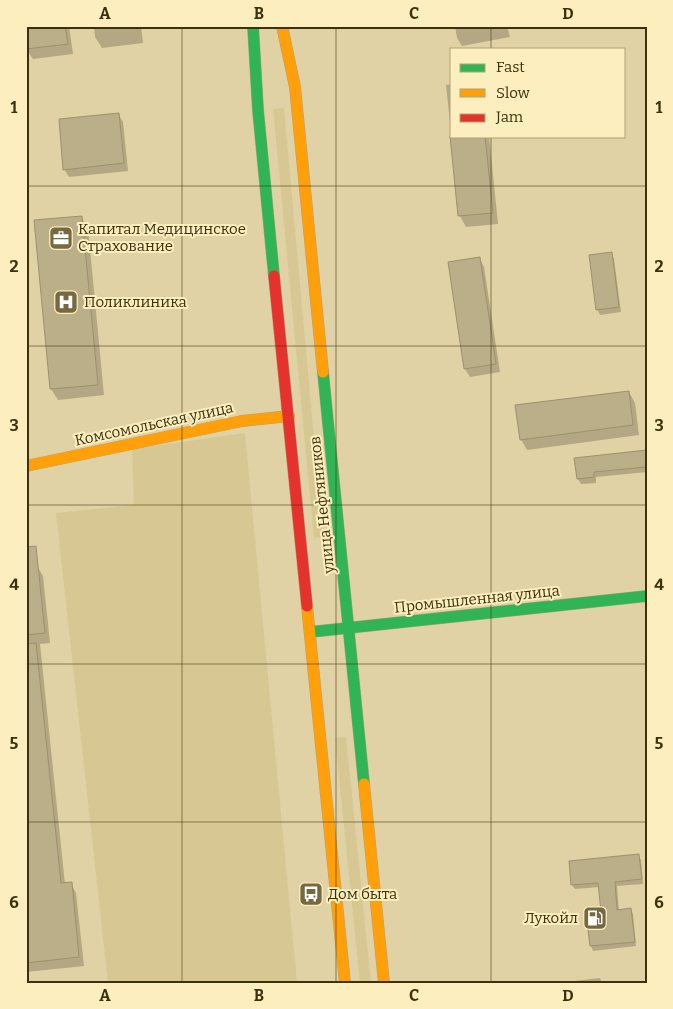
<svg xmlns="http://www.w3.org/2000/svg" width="673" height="1009" font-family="Bitter,serif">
	<rect width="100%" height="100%" fill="#e0d2a4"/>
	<g fill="#d7c893">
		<polygon points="284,108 323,537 314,538 273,109"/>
		<polygon points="245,433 297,983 108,983 56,513 134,505 132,449"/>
		<polygon points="346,737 371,983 360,983 335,738"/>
	</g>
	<g fill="#0003">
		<polygon points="26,26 69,26 73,54 33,59 26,49"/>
		<polygon points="94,26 141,26 143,43 102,48 95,37"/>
		<polygon points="455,26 507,26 510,37 462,46 457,38"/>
		<polygon points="452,84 452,136 489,136 498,224 466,227 460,216 446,85"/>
		<polygon points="118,114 123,122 128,171 69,177 64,169"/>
		<polygon points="81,217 88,228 104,395 58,400 51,389"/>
		<polygon points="611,254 614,259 621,312 600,315 597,309"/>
		<polygon points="480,259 484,267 500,372 470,377 465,369"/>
		<polygon points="629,392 635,403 639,435 527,450 521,439"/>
		<polygon points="647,452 647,472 596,477 596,483 581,484 578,479 576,459"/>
		<polygon points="37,566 43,576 50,643 40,644 65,884 71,884 76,893 84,966 26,972 26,567"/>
		<polygon points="638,855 641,860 643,884 617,886 619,911 631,910 633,914 636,946 593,951 591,946 588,914 602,913 600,887 575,889 572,885"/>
		<polygon points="600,978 602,983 557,983"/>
	</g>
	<g fill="#bbaf89" stroke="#9c916a">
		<polygon points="26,26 65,26 68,44 26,49"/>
		<polygon points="119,113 124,163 63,170 59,119"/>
		<polygon points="450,136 485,136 493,213 458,216"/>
		<polygon points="82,216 98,385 50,389 34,220"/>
		<polygon points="612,252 619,307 596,310 589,255"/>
		<polygon points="480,257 496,364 464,369 448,262"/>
		<polygon points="629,391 633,425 520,440 515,405"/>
		<polygon points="647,450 647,467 594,472 594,477 577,479 574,458"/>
		<polygon points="36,546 45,633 26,635 26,547"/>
		<polygon points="36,643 61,883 72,882 79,957 26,963 26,644"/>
		<polygon points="639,854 642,879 615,882 617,910 631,908 635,942 590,946 586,913 601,911 598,883 571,885 569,861"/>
	</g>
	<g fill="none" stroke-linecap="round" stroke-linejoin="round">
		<g stroke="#aea37f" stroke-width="12">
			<g id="fast">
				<polyline points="253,26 258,110 274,276"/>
				<polyline points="323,372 364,784"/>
				<polyline points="310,632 647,596"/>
			</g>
		</g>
		<g stroke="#aea37f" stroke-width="12">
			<g id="slow">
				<polyline points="282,26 295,87 323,372"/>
				<polyline points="26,466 242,421 289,416"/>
				<polyline points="307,606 345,983"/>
				<polyline points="364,784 384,983"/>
			</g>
		</g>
		<g stroke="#aea37f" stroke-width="12">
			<polyline id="jam" points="274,276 307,606"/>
		</g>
		<use href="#fast" stroke="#30b455" stroke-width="11"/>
		<use href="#slow" stroke="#ff9f0a" stroke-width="11"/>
		<use href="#jam" stroke="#e5322d" stroke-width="11"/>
	</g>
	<path fill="none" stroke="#3b310d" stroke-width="1" stroke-opacity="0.55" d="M 182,26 L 182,983M 336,26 L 336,983M 491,26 L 491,49M 491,136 L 491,983M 26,186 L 647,186M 26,346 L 647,346M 26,505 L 647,505M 26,664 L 647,664M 26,822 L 647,822"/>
	<defs>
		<g id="office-square" transform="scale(1.25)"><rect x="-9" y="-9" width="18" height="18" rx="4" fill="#756942" stroke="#fceebe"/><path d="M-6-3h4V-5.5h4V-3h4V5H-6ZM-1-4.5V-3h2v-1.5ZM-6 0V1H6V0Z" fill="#fff"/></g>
		<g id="hospital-square" transform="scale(1.25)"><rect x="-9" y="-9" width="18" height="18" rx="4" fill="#756942" stroke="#fceebe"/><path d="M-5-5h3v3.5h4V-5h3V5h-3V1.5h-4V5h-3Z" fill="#fff"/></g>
		<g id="bus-square" transform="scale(1.25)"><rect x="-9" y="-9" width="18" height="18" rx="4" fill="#756942" stroke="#fceebe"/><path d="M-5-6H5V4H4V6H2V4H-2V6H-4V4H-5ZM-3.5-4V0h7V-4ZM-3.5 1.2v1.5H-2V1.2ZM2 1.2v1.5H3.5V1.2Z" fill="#fff"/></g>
		<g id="fuel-square" transform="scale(1.25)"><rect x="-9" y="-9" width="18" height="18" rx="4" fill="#756942" stroke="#fceebe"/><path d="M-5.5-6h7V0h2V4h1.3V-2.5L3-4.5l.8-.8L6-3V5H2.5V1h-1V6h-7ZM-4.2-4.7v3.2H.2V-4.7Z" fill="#fff"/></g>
	</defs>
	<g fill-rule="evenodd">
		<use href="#office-square" x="61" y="238"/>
		<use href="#hospital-square" x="66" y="302"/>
		<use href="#bus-square" x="311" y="894"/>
		<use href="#fuel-square" x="595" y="918"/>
	</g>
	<g text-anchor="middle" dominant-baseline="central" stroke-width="4" stroke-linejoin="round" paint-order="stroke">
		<g font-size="15" fill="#3b310d" stroke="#fceebe" text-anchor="start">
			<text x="78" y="229">Капитал Медицинское<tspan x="78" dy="17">Страхование</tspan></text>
			<text x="84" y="302">Поликлиника</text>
			<text x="328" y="894">Дом быта</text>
			<text x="578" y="918" text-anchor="end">Лукойл</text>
		</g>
		<g font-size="15" fill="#3b310d" stroke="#fceebe">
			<text transform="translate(154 424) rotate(-12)">Комсомольская улица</text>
			<text transform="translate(322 505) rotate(-96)">улица Нефтяников</text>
			<text transform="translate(477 599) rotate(-6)">Промышленная улица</text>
		</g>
	</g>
	<rect width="673" height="1009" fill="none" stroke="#fceebe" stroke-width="55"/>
	<rect x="450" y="48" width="175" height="90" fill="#fceebe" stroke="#afa277"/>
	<rect x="460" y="64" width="25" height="8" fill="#30b455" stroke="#afa277"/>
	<text x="496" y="72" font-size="15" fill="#3b310d">Fast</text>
	<rect x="460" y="89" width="25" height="8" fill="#ff9f0a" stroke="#afa277"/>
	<text x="496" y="98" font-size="15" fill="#3b310d">Slow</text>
	<rect x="460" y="114" width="25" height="8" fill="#e5322d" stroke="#afa277"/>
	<text x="496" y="122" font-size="15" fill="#3b310d">Jam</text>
	<rect x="28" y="28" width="618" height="954" fill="none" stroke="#3b310d" stroke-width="2"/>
	<g font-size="16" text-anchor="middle" font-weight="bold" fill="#3b310d">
		<text x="105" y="19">A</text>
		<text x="259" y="19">B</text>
		<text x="414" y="19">C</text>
		<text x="568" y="19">D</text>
		<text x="14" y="113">1</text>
		<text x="659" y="113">1</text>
		<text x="14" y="272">2</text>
		<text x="659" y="272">2</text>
		<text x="14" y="431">3</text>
		<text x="659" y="431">3</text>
		<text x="14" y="590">4</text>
		<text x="659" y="590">4</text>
		<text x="14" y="749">5</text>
		<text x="659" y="749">5</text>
		<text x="14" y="908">6</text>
		<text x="659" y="908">6</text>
		<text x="105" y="1001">A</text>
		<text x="259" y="1001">B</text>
		<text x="414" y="1001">C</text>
		<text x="568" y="1001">D</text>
	</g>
</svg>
